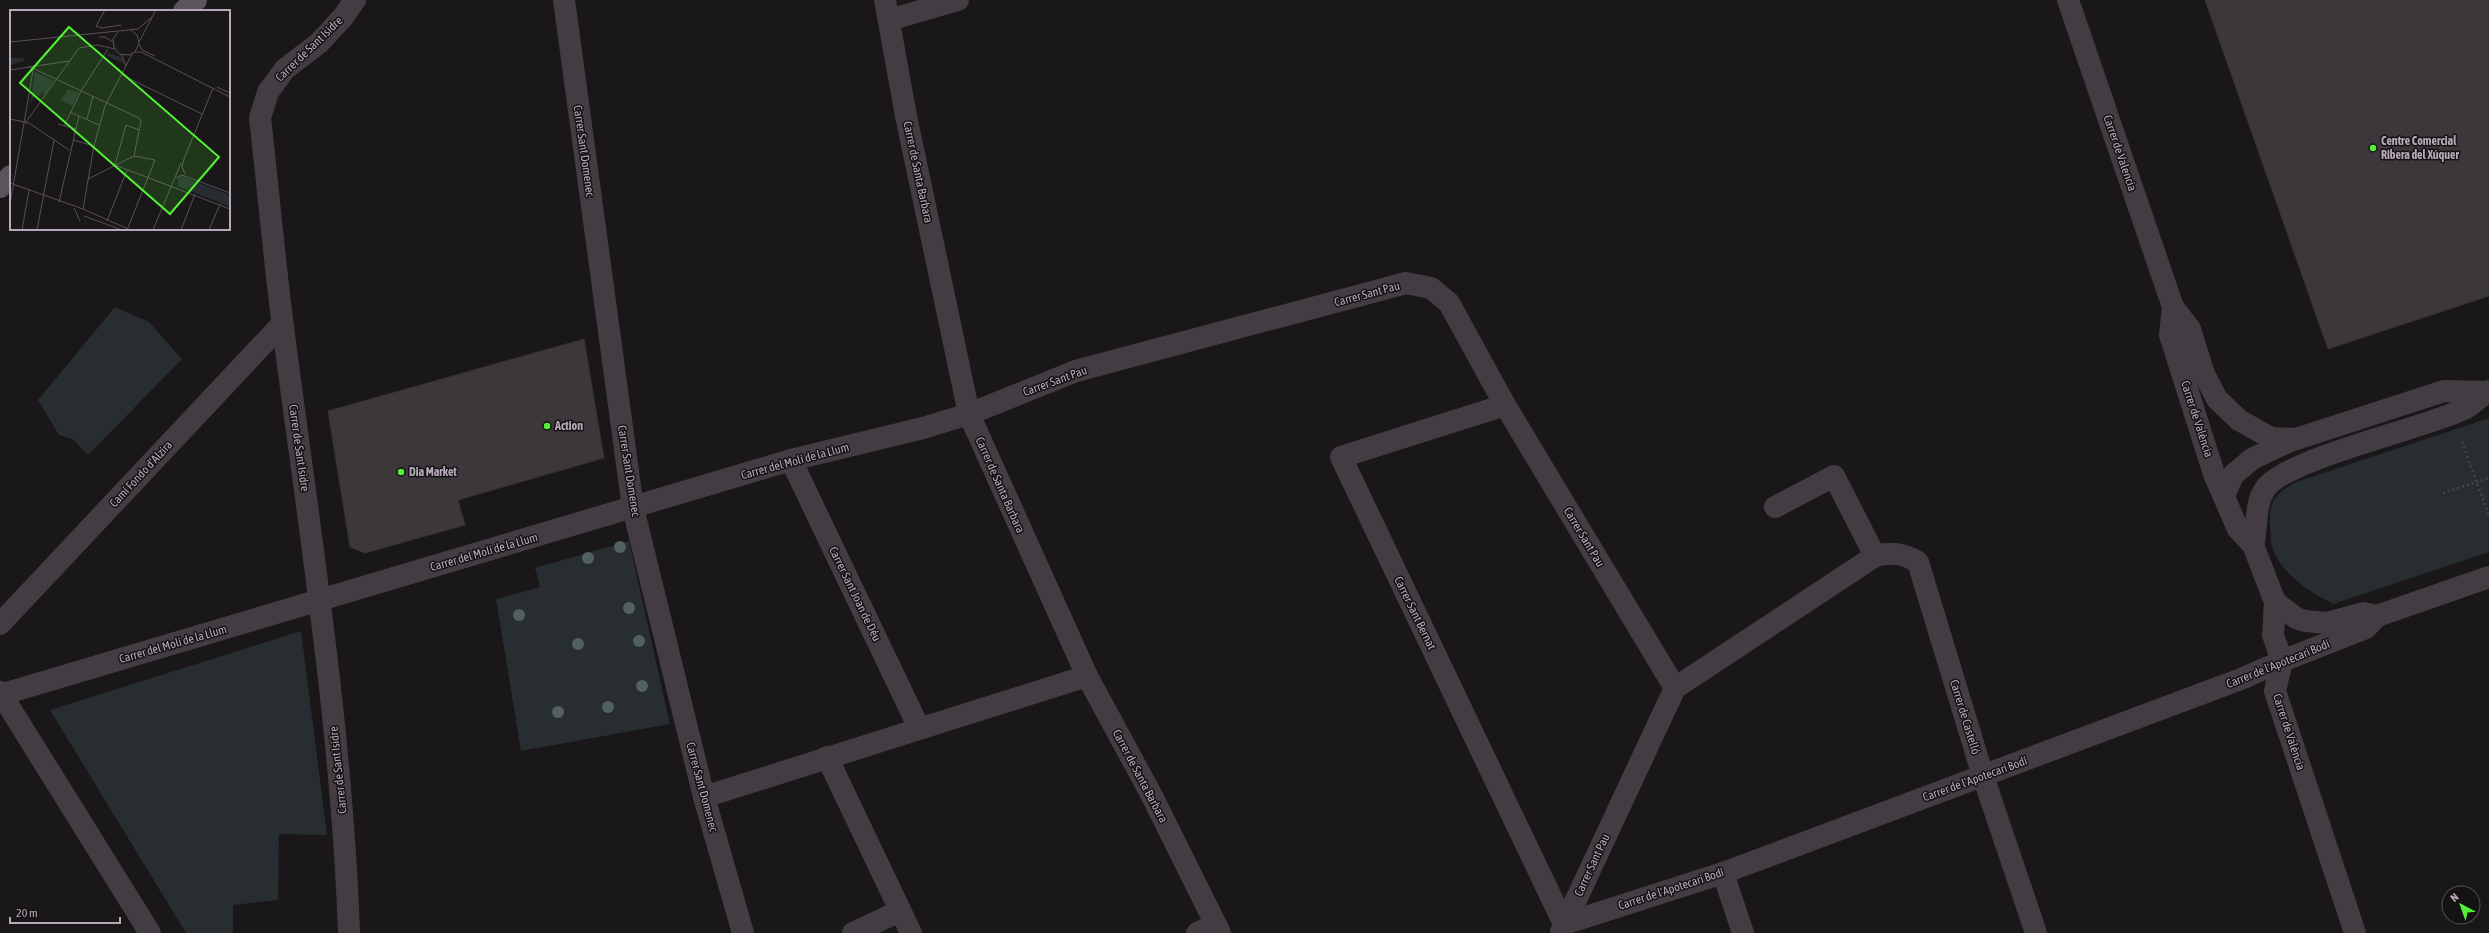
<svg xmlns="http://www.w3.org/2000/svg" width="2489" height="933" font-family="'Asap Condensed',sans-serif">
	<rect width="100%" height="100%" fill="#191718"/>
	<g fill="#272d31">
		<polygon points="115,307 149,322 182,359 88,455 74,440 59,435 38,400"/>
		<path d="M 2489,418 L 2489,552 L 2333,604 C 2310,592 2280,574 2272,546 C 2270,541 2271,534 2270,528 C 2268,502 2275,494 2296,482 Z"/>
		<polygon points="629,541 670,724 521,751 496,599 540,587 535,568"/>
		<polygon points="301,631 327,835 279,834 278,900 233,905 233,933 186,933 50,710"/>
	</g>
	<g fill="#3b373a" stroke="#353134">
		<polygon points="2205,0 2489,0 2489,296 2328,349"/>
		<polygon points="584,339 604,458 458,500 465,525 365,553 350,547 328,411"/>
	</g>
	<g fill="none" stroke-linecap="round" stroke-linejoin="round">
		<g stroke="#49424a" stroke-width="2.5" stroke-dasharray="2 3" stroke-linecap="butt">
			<polyline points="2462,442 2489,516"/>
			<polyline points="2443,493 2489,478"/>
		</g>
		<polyline stroke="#433d43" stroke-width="22" points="1775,507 1834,476 1875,556"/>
		<g stroke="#433d43" stroke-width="22">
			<polyline points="564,0 633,508 704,797 743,933"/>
			<polyline points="2068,0 2173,307 2190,329 2204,374 2217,399 2239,420 2271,438 2297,439"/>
			<polyline points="889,20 958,0"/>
			<polyline points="2173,307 2170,335 2214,474 2238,529 2253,545 2275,602 2273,635 2282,661 2275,691 2355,933"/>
			<polyline points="1505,405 1341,457 1564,924 1723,873 2241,679 2282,661 2366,628 2377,616"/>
			<polyline points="791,460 919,728"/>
			<polyline points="2224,496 2233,475 2252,459 2290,441 2444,391 2488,392"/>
			<path d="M 2253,545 C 2258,527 2254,505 2265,489 C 2284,459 2426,428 2464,409 C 2473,405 2480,396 2489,391"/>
			<polyline points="2275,602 2296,618 2305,621 2327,623 2363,613 2377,616 2489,577"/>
			<polyline points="0,624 282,324"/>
			<polyline points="0,692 150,933"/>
			<polyline points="0,695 791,460 923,428 969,414 1076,371 1406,283 1431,288 1449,303 1505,405 1675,688"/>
			<polyline points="827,757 911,933"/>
			<polyline points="704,797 1087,676"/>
			<polyline points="1723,873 1743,933"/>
			<path d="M 1561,932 L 1675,688 L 1875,556 C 1893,552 1902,553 1918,562 L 1983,776 L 2036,933"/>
			<path d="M 349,933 C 342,730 309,528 283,327 C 274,257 268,187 260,118 L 268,92 L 285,69 L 319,43 L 343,17 L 355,0"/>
			<polyline points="853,933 900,911"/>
			<polyline points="1197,933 1215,925"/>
		</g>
		<polyline stroke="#433d43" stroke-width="22" points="885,0 906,116 969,414 1087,676 1152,796 1220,933"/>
		<g stroke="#5c545d" stroke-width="22">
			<polyline points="184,11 196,0"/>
			<polyline points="0,187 11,176"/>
		</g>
	</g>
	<g fill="#526064">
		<circle cx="620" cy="547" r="6"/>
		<circle cx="588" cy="558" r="6"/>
		<circle cx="629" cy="608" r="6"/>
		<circle cx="519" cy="615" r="6"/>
		<circle cx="639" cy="641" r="6"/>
		<circle cx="578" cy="644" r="6"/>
		<circle cx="642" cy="686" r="6"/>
		<circle cx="608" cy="707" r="6"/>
		<circle cx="558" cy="712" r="6"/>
	</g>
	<g fill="#53f136" stroke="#141213" stroke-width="1.5">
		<circle cx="2373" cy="148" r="4"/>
		<circle cx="547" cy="426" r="4"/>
		<circle cx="401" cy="472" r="4"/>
	</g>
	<g text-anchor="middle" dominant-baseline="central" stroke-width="3" stroke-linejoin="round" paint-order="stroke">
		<g font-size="12" fill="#b7a9b9" stroke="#141213">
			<text transform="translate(309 49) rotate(-44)">Carrer de Sant Isidre</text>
			<text transform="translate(584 151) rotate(82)">Carrer Sant Domenec</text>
			<text transform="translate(2120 153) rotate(71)">Carrer de Valencia</text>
			<text transform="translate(918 172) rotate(78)">Carrer de Santa Barbara</text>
			<text transform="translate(1367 294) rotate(-15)">Carrer Sant Pau</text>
			<text transform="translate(1055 381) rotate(-20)">Carrer Sant Pau</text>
			<text transform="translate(2197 419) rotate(72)">Carrer de València</text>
			<text transform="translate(299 448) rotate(82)">Carrer de Sant Isidre</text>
			<text transform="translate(795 461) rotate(-15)">Carrer del Molí de la Llum</text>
			<text transform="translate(629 471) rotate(81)">Carrer Sant Domenec</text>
			<text transform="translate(141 474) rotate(-47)">Camí Fondo d'Alzira</text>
			<text transform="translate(1000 485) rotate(66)">Carrer de Santa Barbara</text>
			<text transform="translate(1584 537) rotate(59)">Carrer Sant Pau</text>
			<text transform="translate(484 552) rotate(-16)">Carrer del Molí de la Llum</text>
			<text transform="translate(855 594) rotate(64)">Carrer Sant Joan de Déu</text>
			<text transform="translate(1415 613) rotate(64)">Carrer Sant Bernat</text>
			<text transform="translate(173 644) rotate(-16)">Carrer del Molí de la Llum</text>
			<text transform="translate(2278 664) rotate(-22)">Carrer de l'Apotecari Bodí</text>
			<text transform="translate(1965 717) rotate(73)">Carrer de Castelló</text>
			<text transform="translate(2289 732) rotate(72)">Carrer de València</text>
			<text transform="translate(338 770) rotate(-96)">Carrer de Sant Isidre</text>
			<text transform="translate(1140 776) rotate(62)">Carrer de Santa Barbara</text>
			<text transform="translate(1975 779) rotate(-20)">Carrer de l'Apotecari Bodí</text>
			<text transform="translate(702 787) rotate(75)">Carrer Sant Domenec</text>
			<text transform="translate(1592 865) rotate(-65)">Carrer Sant Pau</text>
			<text transform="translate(1671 889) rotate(-18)">Carrer de l'Apotecari Bodí</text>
		</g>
		<g font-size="12" font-weight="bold" fill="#b7a9b9" stroke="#141213" text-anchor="start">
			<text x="2381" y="141">Centre Comercial<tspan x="2381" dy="14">Ribera del Xúquer</tspan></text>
			<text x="555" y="426">Action</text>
			<text x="409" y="472">Dia Market</text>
		</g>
	</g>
	<g transform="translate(10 10)">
		<rect width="220" height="220" fill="#191718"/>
		<path d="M 100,43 L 112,48 L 114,54 L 96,45 ZM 0,48 L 14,48 L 14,51 L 0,55 ZM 25,62 L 44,71 L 35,85 L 32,82 L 29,86 L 26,84 L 20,94 ZM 58,79 L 69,83 L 62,96 L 51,90 ZM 171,166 L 220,185 L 220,197 L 168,176 L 168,169 Z" fill="#272d31"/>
		<path fill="none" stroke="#585158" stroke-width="1" d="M 95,0 L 86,16 L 92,18 L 111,15M 108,22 L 103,29 L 104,37 L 109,44 L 119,45 L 125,42 L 129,33 L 127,25 L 121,20M 89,27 L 95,27 L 103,32M 0,32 L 128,19 L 143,6M 129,32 L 146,0M 129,34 L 132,40 L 145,46M 125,42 L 131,42 L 220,87M 111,44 L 116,56M 18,56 L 129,108 L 131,111 L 124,146M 0,60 L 59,51M 112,65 L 192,104M 207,77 L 220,83M 60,102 L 89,115M 0,109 L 19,113 L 59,140M 77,109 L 83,86M 16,112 L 69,38 L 87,35 L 105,39M 48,114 L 66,119M 54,116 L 71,81 L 98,39M 129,120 L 116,115 L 105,155 L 220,199M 63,130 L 84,136M 175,164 L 172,157 L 174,149 L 203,78M 166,168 L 172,165 L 220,183M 78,169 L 124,146 L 145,150 L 117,220M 0,173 L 73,199 L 118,219M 49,192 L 69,106M 0,194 L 24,55M 64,198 L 70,211M 73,199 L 84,136 L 95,96 L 122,44M 74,206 L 112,220M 97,211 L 117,160M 12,220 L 19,180M 27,220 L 44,130M 143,220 L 171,153M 171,220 L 185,184M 199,220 L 210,194"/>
		<path fill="#53f136" fill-opacity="0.15" stroke="#53f136" stroke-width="2" d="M 59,17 L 209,147 L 160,204 L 10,73 Z"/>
		<rect width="220" height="220" fill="none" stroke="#b7a9b9" stroke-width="2"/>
	</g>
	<g transform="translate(2461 905) rotate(319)"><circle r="19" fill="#141213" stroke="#554e55"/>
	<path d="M0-3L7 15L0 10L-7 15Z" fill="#53f136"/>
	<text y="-6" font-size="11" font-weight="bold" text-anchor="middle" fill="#b7a9b9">N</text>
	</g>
	<path d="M10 917v6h110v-6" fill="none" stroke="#b7a9b9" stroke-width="2"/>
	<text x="16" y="917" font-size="12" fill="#b7a9b9" stroke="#141213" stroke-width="3" paint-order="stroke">20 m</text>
</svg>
